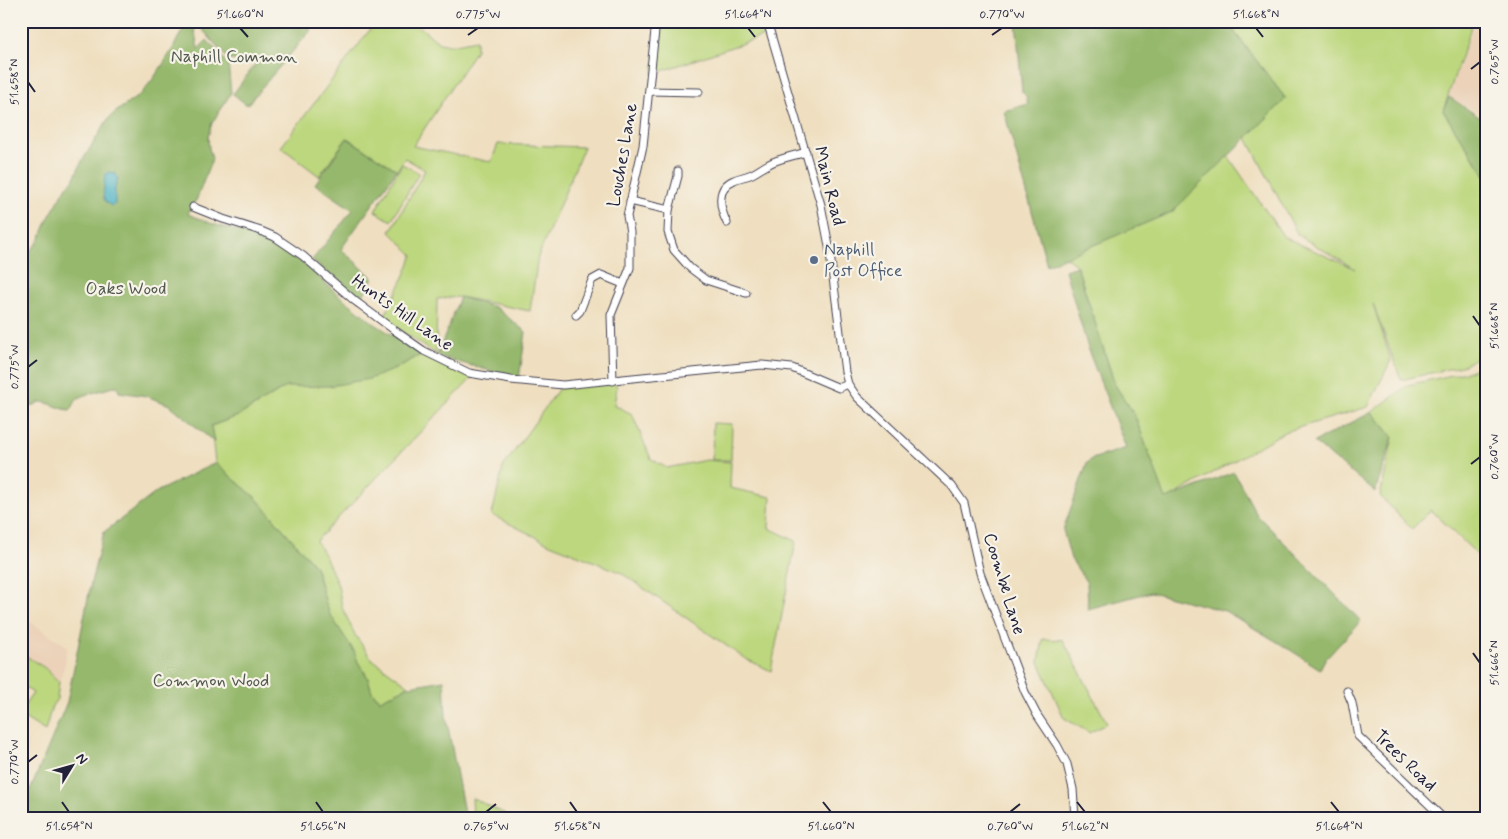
<svg xmlns="http://www.w3.org/2000/svg" width="1508" height="839" font-family="Mynerve,sans-serif">
	<rect width="100%" height="100%" fill="#f7f3e8"/>
	<filter id="ink" filterUnits="userSpaceOnUse"><feTurbulence type="fractalNoise" baseFrequency=".02" numOctaves="2"/><feDisplacementMap in="SourceGraphic" scale="10" xChannelSelector="R" yChannelSelector="G"/><feConvolveMatrix kernelMatrix="1 2 1 2 8 2 1 2 1" color-interpolation-filters="sRGB"/></filter>
	<filter id="wash" filterUnits="userSpaceOnUse"><feTurbulence type="fractalNoise" baseFrequency=".0096" numOctaves="4" result="noise"/><feDisplacementMap in="SourceGraphic" scale="20" xChannelSelector="R" yChannelSelector="G"/><feGaussianBlur stdDeviation="1.12" result="paint"/><feColorMatrix in="noise" values="0 0 0 0 0 0 0 0 0 0 0 0 0 0 0 0 0 1.4 0 .05"/><feComposite in="paint" operator="in"/></filter>
	<g filter="url(#wash)">
		<rect width="100%" height="100%" fill="#efdfc0"/>
		<g fill="#ebd2b9">
			<polygon points="1475,21 1487,21 1487,117 1449,97"/>
			<polygon points="21,616 67,646 65,664 59,682 45,668 21,653"/>
		</g>
		<g fill="#bcd77d" stroke="#6f7c5c">
			<polygon points="401,21 413,21 439,43 451,45 476,40 476,50 413,146 491,162 498,144 584,147 538,257 530,311 460,297 437,299 436,354 383,319 405,275 413,255 390,232 425,170 405,158 397,170 347,138 319,176 281,147 372,27 387,26"/>
			<polygon points="659,21 759,21 764,36 653,74"/>
			<polygon points="1226,21 1473,21 1443,111 1487,178 1487,351 1465,365 1401,380 1373,304 1391,360 1368,407 1284,432 1166,500 1135,416 1115,385 1077,266 1063,255 1226,153 1284,237 1355,269 1298,235 1247,138 1286,99"/>
			<polygon points="402,164 419,173 391,221 375,211"/>
			<polygon points="422,354 437,362 473,377 316,541 326,558 338,585 342,607 355,635 372,659 409,686 381,700 372,692 367,676 358,662 353,651 329,613 315,566 256,498 215,463 211,426 238,416 286,387 307,385 393,370"/>
			<polygon points="1487,362 1487,564 1431,510 1412,529 1380,496 1393,437 1372,412 1408,385 1470,371"/>
			<polygon points="615,383 617,387 614,405 632,414 651,459 667,468 706,460 731,462 730,488 771,497 769,528 796,541 771,671 744,658 620,572 550,544 492,515 503,467 560,387"/>
			<polygon points="713,423 732,424 731,460 712,460"/>
			<polygon points="1043,639 1063,640 1107,723 1090,733 1064,718 1039,662"/>
			<polygon points="21,653 45,668 59,682 57,699 52,706 45,731 21,716 21,711 33,693 21,685"/>
			<polygon points="472,798 514,818 473,818"/>
		</g>
		<g fill="#95b86c" stroke="#5c6d54">
			<polygon points="302,21 311,30 247,105 233,94 257,62 249,63 249,61 229,60 202,29 190,22"/>
			<polygon points="1016,21 1226,21 1286,99 1172,212 1047,265 1004,111 1028,104 1026,96 1022,92"/>
			<path d="M 189,23 L 194,27 L 198,49 L 207,40 L 228,64 L 231,93 L 212,123 L 208,137 L 209,148 L 212,159 L 196,201 L 192,204 L 188,214 L 213,224 L 268,240 L 303,263 L 335,292 L 375,324 L 422,354 L 393,370 L 369,379 L 330,386 L 286,387 L 238,416 L 211,426 L 214,442 L 170,405 L 146,396 L 119,392 L 117,386 L 85,395 L 77,399 L 71,410 C 60,410 51,402 39,402 L 35,405 L 26,406 L 23,411 L 21,410 L 21,294 L 27,285 L 21,281 L 21,261 L 39,241 L 48,219 L 67,186 L 73,180 L 82,161 L 108,119 C 119,107 135,101 145,89 C 155,77 164,63 172,50 C 177,41 181,30 189,23 Z"/>
			<polygon points="1449,97 1487,122 1487,178 1443,111"/>
			<polygon points="347,138 397,170 341,249 373,278 360,301 312,260 353,210 315,184"/>
			<polygon points="1077,266 1115,385 1135,416 1166,499 1234,472 1257,515 1361,621 1324,661 1320,669 1284,646 1225,611 1151,592 1088,609 1087,583 1071,559 1063,530 1087,463 1092,459 1126,448 1090,355 1065,270"/>
			<polygon points="460,297 495,307 526,332 519,379 437,356"/>
			<polygon points="1372,412 1393,437 1375,492 1314,442"/>
			<polygon points="215,463 256,498 315,566 329,613 354,651 358,662 367,676 372,692 380,700 409,686 444,680 446,716 465,818 21,818 21,803 32,786 67,702 92,578 104,532 158,491"/>
		</g>
		<path fill="#46b1c4" stroke="#346a80" d="M 108,172 L 115,173 L 118,178 L 115,188 L 115,204 L 112,206 C 102,202 103,196 104,187 C 105,180 103,177 108,172 Z"/>
	</g>
	<g filter="url(#ink)">
		<g fill="none" stroke-linecap="round" stroke-linejoin="round">
			<g stroke="#413e4f" stroke-width="9">
				<g id="minor">
					<polyline points="767,21 821,205 829,246 845,372 848,384 857,397 952,486 964,503 980,573 1025,692 1037,715 1057,745 1067,764 1073,789 1075,818"/>
					<polyline points="649,91 699,92"/>
					<polyline points="630,201 669,210 668,232 674,250 690,268 706,280 746,293"/>
					<polyline points="193,207 223,219 261,231 275,237 303,256 355,301 394,330 424,351 469,373 511,380 563,385 762,365 792,368 839,388 848,384"/>
					<polyline points="669,210 678,176 678,171"/>
					<path d="M 727,223 C 720,209 715,188 734,180 C 740,177 746,177 752,174 C 758,171 763,167 769,164 C 780,158 794,156 806,152"/>
					<polyline points="576,315 580,311 592,280 601,275 623,284"/>
					<polyline points="613,381 611,315 630,268 630,232 627,216 643,146 656,21"/>
					<polyline points="1347,691 1352,703 1358,736 1443,818"/>
				</g>
			</g>
			<use href="#minor" stroke="#fff" stroke-width="7"/>
		</g>
	</g>
	<path fill="none" stroke="#22223b" stroke-width="2" d="M 240,28 L 248,37M 748,28 L 755,37M 1256,28 L 1263,37M 468,35 L 478,28M 992,35 L 1002,28M 1471,69 L 1480,62M 28,82 L 35,92M 1473,316 L 1480,326M 28,367 L 37,360M 1471,464 L 1480,457M 1473,653 L 1480,663M 28,762 L 37,755M 62,802 L 69,812M 316,802 L 323,812M 570,802 L 577,812M 823,802 L 831,812M 1077,802 L 1085,812M 1331,802 L 1339,812M 486,812 L 496,804M 1010,812 L 1020,804"/>
	<circle fill="#5c6f8a" stroke="#f7f3e8" stroke-width="2" cx="814" cy="260" r="5"/>
	<g text-anchor="middle" dominant-baseline="central" stroke-width="4.5" stroke-linejoin="round" paint-order="stroke">
		<g font-size="18" fill="#50584f" stroke="#f7f3e8">
			<text x="234" y="57">Naphill Common</text>
			<text x="126" y="289">Oaks Wood</text>
			<text x="211" y="681">Common Wood</text>
		</g>
		<g font-size="18" fill="#22223b" stroke="#f7f3e8">
			<text transform="translate(623 155) rotate(-80)">Louches Lane</text>
			<text transform="translate(829 186) rotate(76)">Main Road</text>
			<text transform="translate(402 313) rotate(35)">Hunts Hill Lane</text>
			<text transform="translate(1004 584) rotate(73)">Coombe Lane</text>
			<text transform="translate(1405 761) rotate(44)">Trees Road</text>
		</g>
		<g font-size="18" fill="#4e5e75" stroke="#f7f3e8" text-anchor="start">
			<text x="824" y="250">Naphill<tspan x="824" dy="21">Post Office</tspan></text>
		</g>
	</g>
	<rect width="1508" height="839" fill="none" stroke="#f7f3e8" stroke-width="55"/>
	<g transform="translate(72 766) rotate(53)" stroke="#f7f3e8" stroke-width="4" paint-order="stroke">
	<path d="M0-4L9 19L0 12L-9 19Z" fill="#22223b"/>
	<text y="-8" font-size="14" font-weight="bold" text-anchor="middle" fill="#22223b">N</text>
	</g>
	<rect x="28" y="28" width="1452" height="784" fill="none" stroke="#22223b" stroke-width="2"/>
	<g font-size="12" text-anchor="middle" fill="#22223b">
		<text x="240" y="18">51.660°N</text>
		<text x="478" y="18">0.775°W</text>
		<text x="748" y="18">51.664°N</text>
		<text x="1002" y="18">0.770°W</text>
		<text x="1256" y="18">51.668°N</text>
		<text transform="translate(1494 62) rotate(-90)" y="4">0.765°W</text>
		<text transform="translate(14 82) rotate(-90)" y="4">51.658°N</text>
		<text transform="translate(1494 326) rotate(-90)" y="4">51.668°N</text>
		<text transform="translate(14 367) rotate(-90)" y="4">0.775°W</text>
		<text transform="translate(1494 457) rotate(-90)" y="4">0.760°W</text>
		<text transform="translate(1494 663) rotate(-90)" y="4">51.666°N</text>
		<text transform="translate(14 762) rotate(-90)" y="4">0.770°W</text>
		<text x="69" y="830">51.654°N</text>
		<text x="323" y="830">51.656°N</text>
		<text x="486" y="830">0.765°W</text>
		<text x="577" y="830">51.658°N</text>
		<text x="831" y="830">51.660°N</text>
		<text x="1010" y="830">0.760°W</text>
		<text x="1085" y="830">51.662°N</text>
		<text x="1339" y="830">51.664°N</text>
	</g>
</svg>
